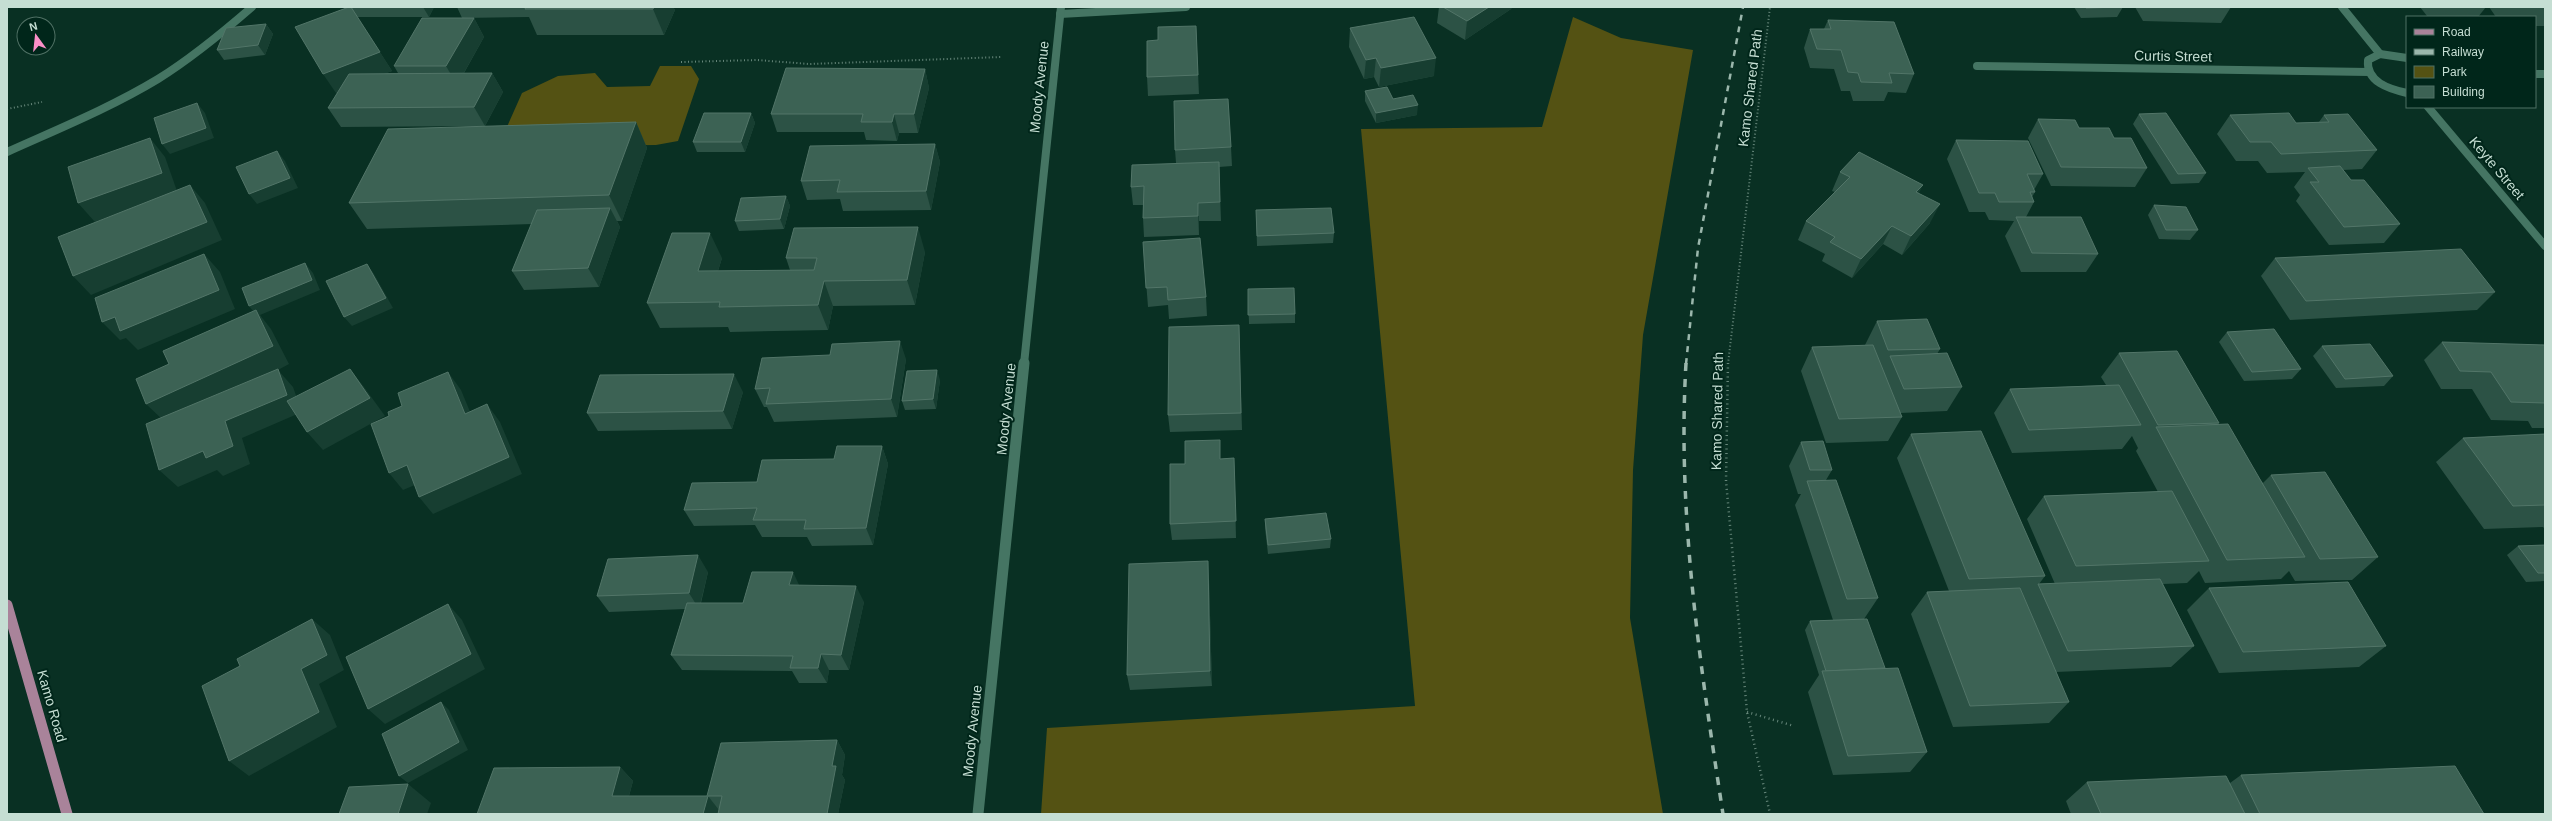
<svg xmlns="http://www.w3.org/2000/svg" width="2552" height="821" font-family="Arial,sans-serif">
	<rect width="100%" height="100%" fill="#093023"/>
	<g fill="#545213">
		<polygon points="1573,17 1621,38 1693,50 1643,335 1633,470 1630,618 1663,814 1041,814 1047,728 1415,706 1361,129 1542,127"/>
		<polygon points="660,66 691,66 699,79 678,141 656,145 498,147 522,93 558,76 595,73 607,87 650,86"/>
	</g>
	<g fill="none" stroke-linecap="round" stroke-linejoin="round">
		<g stroke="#67877b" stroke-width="2" stroke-dasharray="1 2.5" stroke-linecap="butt">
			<polyline points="681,62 757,60 809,64 1002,57"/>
			<polyline points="7,109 42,102"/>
			<polyline points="1728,364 1770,7"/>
		</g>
		<g stroke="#67877b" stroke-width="2.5" stroke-dasharray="1 3.5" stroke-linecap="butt">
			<polyline points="1728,363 1726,481 1747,712 1770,814"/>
			<polyline points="1747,712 1794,726"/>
		</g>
		<g stroke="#457563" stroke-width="8">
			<polyline points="2342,7 2380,54"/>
			<polyline points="1060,14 1186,7"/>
			<path d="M 2407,58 L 2380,54 L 2368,60 C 2366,82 2389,89 2407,93"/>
			<polyline points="1977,66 2369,72"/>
			<polyline points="2535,74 2545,74"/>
			<polyline points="2428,107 2545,246"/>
			<path d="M 7,152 C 58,129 110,108 158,79 C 192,58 222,33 252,7"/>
			<polyline points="1024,364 1061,7"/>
		</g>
		<polyline stroke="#457563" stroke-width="11" points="978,814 1024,363"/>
		<polyline stroke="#a9839a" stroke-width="11" points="7,605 67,814"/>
		<polyline stroke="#9bb7ac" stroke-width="2.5" stroke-dasharray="6 6" stroke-linecap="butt" points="1686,364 1698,248 1743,7"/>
		<path stroke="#9bb7ac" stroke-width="3.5" stroke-dasharray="8 8" stroke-linecap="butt" d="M 1686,363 C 1677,515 1700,664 1723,814"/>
	</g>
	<g fill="#2c5245">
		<polygon points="349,7 434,7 429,17 357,17 392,71 386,73 398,73 394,66 474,18 484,37 464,73 492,73 503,92 485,126 341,127 328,108 338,92 336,93"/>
		<polygon points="457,7 673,7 675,10 664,35 537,35 529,17 462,18"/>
		<polygon points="1439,7 1512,7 1511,9 1465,40 1437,23"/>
		<polygon points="2074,7 2123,7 2117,17 2081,18"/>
		<polygon points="2135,7 2231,7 2221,23 2143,21"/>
		<polygon points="2420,7 2486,7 2478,17 2464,17 2427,16"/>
		<polygon points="2489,7 2545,7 2545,26 2535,26 2535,17 2496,17"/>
		<polygon points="1828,20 1914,74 1906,93 1888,92 1884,101 1853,101 1850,91 1841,91 1834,69 1810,68 1804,48 1810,29 1824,29"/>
		<polygon points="266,24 273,34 265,55 224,60 217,50"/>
		<polygon points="1196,26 1199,94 1148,96 1147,77 1158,40"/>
		<polygon points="1350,28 1434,76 1379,87 1374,77 1364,79 1349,47"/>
		<polygon points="925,69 929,88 918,133 899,133 897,141 866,140 864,132 777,132 771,114"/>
		<polygon points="1365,91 1417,115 1376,123 1365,101"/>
		<polygon points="751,113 755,123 745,152 697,152 693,142"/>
		<polygon points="2139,114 2206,173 2199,183 2171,184 2133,124"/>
		<polygon points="2230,115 2296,123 2319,122 2324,115 2377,150 2362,169 2343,170 2351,180 2400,224 2384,243 2329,245 2296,201 2300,195 2294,187 2305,172 2267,173 2258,161 2236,161 2217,134"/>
		<polygon points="2038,119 2079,128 2114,138 2147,168 2135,187 2051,186 2028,138"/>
		<polygon points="636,122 647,148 622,221 617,221 620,227 599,287 524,290 512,271 532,224 367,229 349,203"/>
		<polygon points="1956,140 2043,174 2034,190 2035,192 2032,197 2034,202 2026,217 2098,254 2086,272 2021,272 2005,236 2014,221 1989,220 1985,212 1969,212 1947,159"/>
		<polygon points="935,144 940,162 931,210 843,211 840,199 807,200 801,181"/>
		<polygon points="1231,147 1232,166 1219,167 1221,221 1199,221 1199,235 1144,237 1143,218 1143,205 1133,205 1131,187 1176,163 1175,150"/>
		<polygon points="1840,172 1919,194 1930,223 1902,255 1883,244 1852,278 1822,261 1825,254 1798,240 1806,221 1835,192 1832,191"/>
		<polygon points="786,196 790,206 784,229 739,231 735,221"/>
		<polygon points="2154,205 2198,230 2190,240 2159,239 2148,215"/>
		<polygon points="1256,210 1334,233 1333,243 1257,246"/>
		<polygon points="1143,242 1206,297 1207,316 1169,319 1168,305 1148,307"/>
		<polygon points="925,252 915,305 833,306 828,330 730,332 728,327 660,328 647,303 722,258 718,271 790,270 786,258"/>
		<polygon points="2275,258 2495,292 2477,310 2290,320 2261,276"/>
		<polygon points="1248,289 1295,314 1295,323 1249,324"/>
		<polygon points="1877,321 1940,349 1937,354 1962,387 1947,411 1900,413 1902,417 1888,441 1826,443 1801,371 1812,347 1865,345"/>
		<polygon points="1239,325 1242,430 1170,432 1168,415"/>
		<polygon points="2227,332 2301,369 2292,379 2244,381 2219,342"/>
		<polygon points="2442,342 2545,345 2545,428 2532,428 2528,421 2491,420 2472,389 2441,389 2424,360"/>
		<polygon points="2322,346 2393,376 2384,386 2336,388 2313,356"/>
		<polygon points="2119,353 2219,423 2218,424 2263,483 2271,475 2378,557 2352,580 2295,581 2289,571 2281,579 2205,583 2199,571 2187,583 2163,584 2194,646 2171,667 2056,672 2069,702 2049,723 1953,727 1911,614 1927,592 1949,591 1897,458 1911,434 2045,576 2039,584 2055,584 2027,519 2044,496 2158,492 2136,451 2138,448 2132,436 2122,449 2012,453 1994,413 2010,389 2106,385 2101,377"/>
		<polygon points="830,355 906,359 897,417 774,422 767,407 764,407 755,389"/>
		<polygon points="940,380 936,409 905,410 902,401"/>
		<polygon points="743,392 732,429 598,431 587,413"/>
		<polygon points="2545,434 2545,529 2543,527 2484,529 2436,462 2463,438"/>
		<polygon points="1801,442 1832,470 1826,480 1878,598 1864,619 1885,668 1927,752 1910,772 1833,775 1808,692 1819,675 1805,630 1810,621 1833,620 1795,505 1801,494 1798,494 1789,466"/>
		<polygon points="882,446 888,464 873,545 812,546 807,537 762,537 755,525 694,526 684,510 757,482 834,459"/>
		<polygon points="1234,458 1236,538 1172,540 1170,524 1185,464 1220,459"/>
		<polygon points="1265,519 1331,539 1330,548 1268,554 1265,528"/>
		<polygon points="2545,545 2545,581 2526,582 2507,555 2518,546"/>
		<polygon points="708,572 701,603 743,603 800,585 864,602 849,670 829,670 827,683 799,683 792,671 682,670 671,655 685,609 609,612 597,596"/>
		<polygon points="1209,578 1212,686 1130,690 1127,675"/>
		<polygon points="2209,588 2386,646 2359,667 2219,673 2187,610"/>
		<polygon points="837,740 845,755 842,775 845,780 838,814 477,814 620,767 633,781 629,796 707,796"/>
		<polygon points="2241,775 2484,814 2071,814 2066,801 2087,782 2230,783"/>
	</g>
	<g fill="#173e31">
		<polygon points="423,7 434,7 429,17"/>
		<polygon points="654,7 673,7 675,10 664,35 653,9"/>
		<polygon points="1489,7 1512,7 1511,9 1465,40 1467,21"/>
		<polygon points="474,18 484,37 457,85 446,66"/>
		<polygon points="266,24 273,34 265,55 258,45"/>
		<polygon points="1196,26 1197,45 1199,94 1198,75"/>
		<polygon points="380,52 392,71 336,93 323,74"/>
		<polygon points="1376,58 1374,77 1364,79 1366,60"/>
		<polygon points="1436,58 1434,76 1379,87 1381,68"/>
		<polygon points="925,69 929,88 918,133 914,114"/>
		<polygon points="492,73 503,92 485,126 474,107"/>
		<polygon points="197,103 205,113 214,138 170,154 162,144"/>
		<polygon points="1418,105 1417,115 1376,123 1376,113"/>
		<polygon points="751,113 755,123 745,152 741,142"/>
		<polygon points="894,114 899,133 897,141 892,122"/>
		<polygon points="636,122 647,148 622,221 609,195"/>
		<polygon points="150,138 165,157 177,191 95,222 78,203"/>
		<polygon points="935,144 940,162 931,210 926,191"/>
		<polygon points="277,151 285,161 298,188 257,204 249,194"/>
		<polygon points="190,185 205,203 222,240 91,295 73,276"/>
		<polygon points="1923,185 1914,203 1916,192"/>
		<polygon points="786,196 790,206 784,229 780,219"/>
		<polygon points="1198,203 1199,221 1199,235 1198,216"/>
		<polygon points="1940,204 1930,223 1902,255 1911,236"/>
		<polygon points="610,208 620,227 599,287 588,268"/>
		<polygon points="1892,226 1883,244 1852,278 1861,259"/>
		<polygon points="918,227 925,252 915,305 907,280"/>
		<polygon points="710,233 722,258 710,296 698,271"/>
		<polygon points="204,254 220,272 235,309 138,350 126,338 120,340 102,322"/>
		<polygon points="305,263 313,273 320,290 260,315 271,329 289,364 278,370 293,387 302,412 242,438 250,464 223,476 217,470 178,487 159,470 203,451 233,446 164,421 146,404 257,316 249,306"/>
		<polygon points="367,264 374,274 393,308 352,326 344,317"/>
		<polygon points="824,281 833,306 828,330 818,305"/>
		<polygon points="900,341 906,359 897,417 891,399"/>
		<polygon points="350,369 364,387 385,416 323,450 307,432"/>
		<polygon points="937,370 940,380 936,409 933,399"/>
		<polygon points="448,372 461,390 478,431 465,414"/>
		<polygon points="734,374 743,392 732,429 723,411"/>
		<polygon points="487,404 500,422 522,474 433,514 419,497"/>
		<polygon points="882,446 888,464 873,545 866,528"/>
		<polygon points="407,465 422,482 403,490 389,473"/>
		<polygon points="698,555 708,572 699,609 689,593"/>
		<polygon points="1208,561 1209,578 1212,686 1210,671"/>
		<polygon points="793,572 801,589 789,585"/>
		<polygon points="856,586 864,602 849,670 841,655"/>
		<polygon points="448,604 462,620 485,669 385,724 368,709"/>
		<polygon points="312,619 330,635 344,670 319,684 337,727 249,776 229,761 301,669"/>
		<polygon points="821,654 829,670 827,683 818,668"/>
		<polygon points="441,702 449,710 468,750 408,783 399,776"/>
		<polygon points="837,740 845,755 842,775 845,780 838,814 827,814 832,766"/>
		<polygon points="620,767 633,781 625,810 612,796"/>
		<polygon points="408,784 431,803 427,814 398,814"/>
		<polygon points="708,796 719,810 718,814 703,814"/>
	</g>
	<g fill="#3c6254" stroke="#527568">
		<polygon points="349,7 351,7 380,52 323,74 295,27"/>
		<polygon points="526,7 654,7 653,9 525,9"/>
		<polygon points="1443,7 1489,7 1467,21"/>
		<polygon points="2086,7 2123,7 2086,8"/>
		<polygon points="1414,17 1436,58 1381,68 1376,58 1366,60 1350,28"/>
		<polygon points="422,18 474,18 446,66 394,66"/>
		<polygon points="1828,20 1894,22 1914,74 1889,73 1892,83 1861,82 1858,73 1848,72 1841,50 1817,49 1810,29 1831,29"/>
		<polygon points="266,24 258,45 217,50 226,28"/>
		<polygon points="1196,26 1198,75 1147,77 1147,41 1158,40 1158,27"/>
		<polygon points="786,68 925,69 914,114 894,114 892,122 861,122 863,114 771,114"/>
		<polygon points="492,73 474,107 328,108 349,74"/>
		<polygon points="1387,87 1393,99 1413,95 1418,105 1376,113 1365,91"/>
		<polygon points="1228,99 1231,147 1175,150 1174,101"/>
		<polygon points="197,103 206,128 162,144 154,118"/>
		<polygon points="704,113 751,113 741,142 693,142"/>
		<polygon points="2166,113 2206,173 2178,174 2139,114"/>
		<polygon points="2289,113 2296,123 2329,122 2324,115 2348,114 2377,150 2281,154 2271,142 2250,142 2230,115"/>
		<polygon points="2038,119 2075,120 2079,128 2109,128 2114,138 2131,138 2147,168 2061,167"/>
		<polygon points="636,122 609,195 349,203 388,129"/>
		<polygon points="150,138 162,173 78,203 68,167"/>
		<polygon points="1956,140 2028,141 2043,174 2027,174 2035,192 2030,192 2034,202 1999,202 1995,193 1979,193"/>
		<polygon points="935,144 926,191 837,192 840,180 801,181 810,146"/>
		<polygon points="277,151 290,178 249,194 236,167"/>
		<polygon points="1859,152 1923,185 1916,192 1940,204 1911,236 1892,226 1861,259 1830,242 1835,237 1806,221 1850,177 1840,172"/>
		<polygon points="1219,162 1220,202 1198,203 1198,216 1143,218 1144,186 1131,187 1132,165"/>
		<polygon points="2340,166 2351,180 2364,180 2400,224 2344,227 2310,182 2319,182 2308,168"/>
		<polygon points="190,185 207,222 73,276 58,237"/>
		<polygon points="786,196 780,219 735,221 741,198"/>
		<polygon points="2154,205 2186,207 2198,230 2166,230"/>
		<polygon points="610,208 588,268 512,271 537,210"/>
		<polygon points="1331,208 1334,233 1257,236 1256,210"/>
		<polygon points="2016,217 2081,217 2098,254 2032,253"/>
		<polygon points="918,227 907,280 824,281 818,305 719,307 720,302 647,303 672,233 710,233 698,271 814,270 817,258 786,258 794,228"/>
		<polygon points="1200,238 1206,297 1168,300 1167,287 1146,288 1143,242"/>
		<polygon points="2461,249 2495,292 2306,301 2275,258"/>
		<polygon points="204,254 219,290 120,331 115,317 102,322 95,298"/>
		<polygon points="305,263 312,280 249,306 242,288"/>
		<polygon points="367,264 386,298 344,317 326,281"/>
		<polygon points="1294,288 1295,314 1248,315 1248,289"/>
		<polygon points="256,310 273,346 146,404 136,379 169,364 163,351"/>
		<polygon points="1927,319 1940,349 1888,350 1877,321"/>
		<polygon points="1239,325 1241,413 1168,415 1169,327"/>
		<polygon points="2274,329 2301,369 2252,372 2227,332"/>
		<polygon points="900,341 891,399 766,404 770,388 755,389 762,358 830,355 832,344"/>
		<polygon points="2442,342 2545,345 2545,403 2511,402 2491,372 2460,371"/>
		<polygon points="2370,344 2393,376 2345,379 2322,346"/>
		<polygon points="1873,345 1902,417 1839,419 1812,347"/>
		<polygon points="2177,351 2219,423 2158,425 2119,353"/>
		<polygon points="1947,353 1962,387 1904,389 1890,356"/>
		<polygon points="278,369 287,395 225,421 233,446 206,458 203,451 159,470 146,424"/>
		<polygon points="350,369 370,398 307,432 287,401"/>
		<polygon points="937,370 933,399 902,401 907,371"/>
		<polygon points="448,372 465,414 487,404 509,457 419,497 407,465 389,473 371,424 389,416 388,412 402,406 398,393"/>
		<polygon points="734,374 723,411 587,413 600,375"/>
		<polygon points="2119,385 2141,425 2029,430 2010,389"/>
		<polygon points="2228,424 2305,557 2227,560 2156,427"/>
		<polygon points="1981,431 2045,576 1969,579 1911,434"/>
		<polygon points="2545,434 2545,505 2513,506 2463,438"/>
		<polygon points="1220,440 1220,459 1234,458 1236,521 1170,524 1170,464 1185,464 1185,441"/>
		<polygon points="1823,441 1832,470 1810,470 1801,442"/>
		<polygon points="837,446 882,446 866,528 804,529 806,520 753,520 757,508 684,510 692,483 757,482 762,460 834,459"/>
		<polygon points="2325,472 2378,557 2320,559 2271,475"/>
		<polygon points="1836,480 1878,598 1847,599 1807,481"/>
		<polygon points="2172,491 2209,561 2076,566 2044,496"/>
		<polygon points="1326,513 1331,539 1268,545 1265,519"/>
		<polygon points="2545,545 2545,573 2538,573 2518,546"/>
		<polygon points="698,555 689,593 597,596 608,559"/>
		<polygon points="1208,561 1210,671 1127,675 1129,564"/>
		<polygon points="752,572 793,572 789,585 856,586 841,655 821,654 818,668 790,668 793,656 671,655 687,603 743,603"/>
		<polygon points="2160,579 2194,646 2068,651 2038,584"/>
		<polygon points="2348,582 2386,646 2243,652 2209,588"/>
		<polygon points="2020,588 2069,702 1970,706 1927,592"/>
		<polygon points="448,604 471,654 368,709 346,657"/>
		<polygon points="312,619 327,655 301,669 319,712 229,761 202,686 240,666 237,659"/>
		<polygon points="1867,619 1885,668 1826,671 1810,621"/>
		<polygon points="1898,668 1927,752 1848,756 1822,671"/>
		<polygon points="441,702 459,742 399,776 382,734"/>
		<polygon points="837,740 832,766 836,766 827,814 718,814 722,796 708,796 703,814 477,814 494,768 620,767 612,796 707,796 721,743"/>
		<polygon points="2455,766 2484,814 2260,814 2241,775"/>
		<polygon points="2226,776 2245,814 2101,814 2087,782"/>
		<polygon points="408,784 398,814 339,814 349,787"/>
	</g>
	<g text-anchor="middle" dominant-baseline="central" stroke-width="4" stroke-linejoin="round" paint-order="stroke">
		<g font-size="14" fill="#c5ded3" stroke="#00261a">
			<text transform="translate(2173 56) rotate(1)">Curtis Street</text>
			<text transform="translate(1039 87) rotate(-84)">Moody Avenue</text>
			<text transform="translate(1750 88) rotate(-83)">Kamo Shared Path</text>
			<text transform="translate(2497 168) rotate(50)">Keyte Street</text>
			<text transform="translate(1006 409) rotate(-84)">Moody Avenue</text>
			<text transform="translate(1717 411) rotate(-89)">Kamo Shared Path</text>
			<text transform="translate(52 706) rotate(74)">Kamo Road</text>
			<text transform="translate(972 731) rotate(-84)">Moody Avenue</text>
		</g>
	</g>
	<rect width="2552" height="821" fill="none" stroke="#c5ded3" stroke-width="16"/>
	<rect x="2406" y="16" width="130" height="92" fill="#00261a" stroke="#4f7064"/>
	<rect x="2414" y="29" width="20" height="6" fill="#a9839a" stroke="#4f7064"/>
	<text x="2442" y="36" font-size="12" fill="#c5ded3">Road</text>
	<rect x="2414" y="49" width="20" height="6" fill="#9bb7ac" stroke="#4f7064"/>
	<text x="2442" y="56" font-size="12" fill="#c5ded3">Railway</text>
	<rect x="2414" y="66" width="20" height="12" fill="#545213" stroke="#4f7064"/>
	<text x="2442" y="76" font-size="12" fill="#c5ded3">Park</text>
	<rect x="2414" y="86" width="20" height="12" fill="#3c6254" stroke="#4f7064"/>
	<text x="2442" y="96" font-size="12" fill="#c5ded3">Building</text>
	<g transform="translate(36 36) rotate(345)"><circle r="19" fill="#00261a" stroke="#4f7064"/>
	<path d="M0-3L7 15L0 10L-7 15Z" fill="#fa8fc8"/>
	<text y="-6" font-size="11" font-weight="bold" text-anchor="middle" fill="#c5ded3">N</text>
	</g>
</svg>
